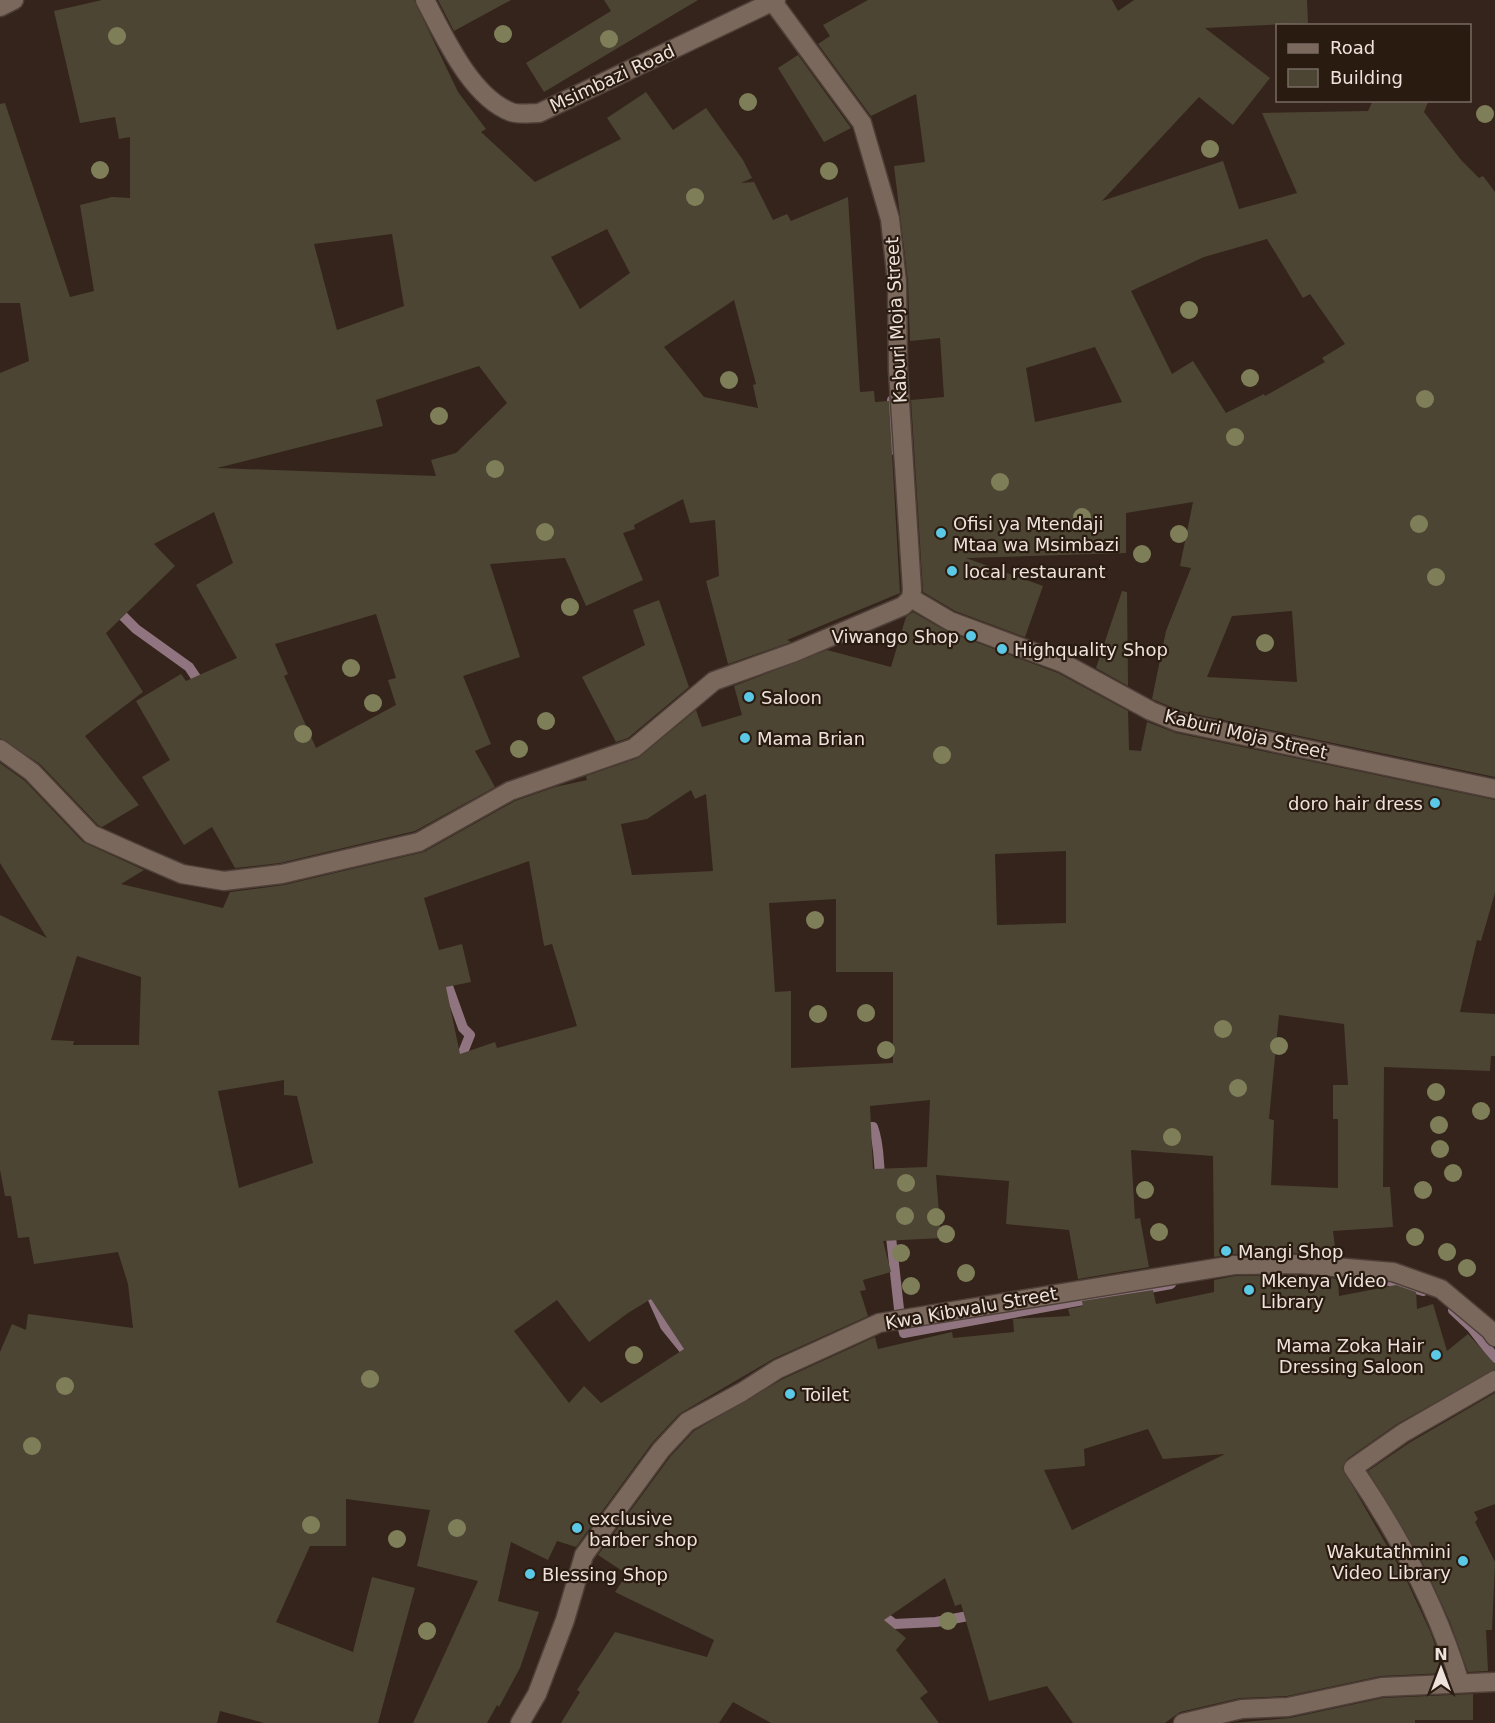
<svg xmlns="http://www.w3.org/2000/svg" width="1495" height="1723" font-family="'DejaVu Sans',sans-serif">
	<rect width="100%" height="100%" fill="#34241b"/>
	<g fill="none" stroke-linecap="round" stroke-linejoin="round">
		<g stroke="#907580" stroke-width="10">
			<polyline points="891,450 892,400"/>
			<polyline points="114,607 136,629 189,667 203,688"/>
			<polyline points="444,975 463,1028 470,1035 458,1065"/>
			<path d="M 859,1127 L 873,1127 C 880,1145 878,1164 881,1183"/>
			<polyline points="890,1228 900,1318 904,1333 1171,1284"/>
			<polyline points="1375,1277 1423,1291"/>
			<polyline points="651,1295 665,1326 691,1358"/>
			<polyline points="1453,1310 1471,1327 1495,1358"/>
			<polyline points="877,1611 894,1624 936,1622 979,1614"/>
		</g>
	</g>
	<g fill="#4d4533" fill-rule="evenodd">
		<path d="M 102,0 L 414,0 L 458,92 L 486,129 L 481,132 L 535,182 L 621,139 L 607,118 L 646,92 L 673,130 L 706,108 L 743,160 L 752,178 L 741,183 L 754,182 L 773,220 L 787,214 L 791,221 L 848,197 L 860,392 L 874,391 L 875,402 L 889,401 L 900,593 L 787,640 L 791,642 L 728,664 L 706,581 L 719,576 L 715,520 L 690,523 L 683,499 L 634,525 L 635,529 L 623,533 L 643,580 L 586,606 L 565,558 L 490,564 L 520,657 L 463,676 L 491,744 L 475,751 L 495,787 L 415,831 L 280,863 L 235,868 L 212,827 L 184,845 L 142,777 L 170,760 L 136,701 L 181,674 L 186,681 L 237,658 L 196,585 L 233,563 L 214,512 L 154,544 L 175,566 L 106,633 L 143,692 L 85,736 L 139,805 L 102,827 L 98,825 L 40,764 L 0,738 L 0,373 L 29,361 L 20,303 L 0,303 L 0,104 L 5,103 L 70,297 L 94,291 L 80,205 L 112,197 L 130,198 L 130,137 L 119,139 L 115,117 L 80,123 L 54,11 ZM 607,229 L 630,273 L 580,309 L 551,257 ZM 392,234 L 404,306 L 337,330 L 314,244 ZM 734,300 L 756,384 L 753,385 L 758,408 L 704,397 L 664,347 ZM 479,366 L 507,403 L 456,453 L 431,460 L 436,476 L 217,468 L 383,426 L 376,400 ZM 376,614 L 396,678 L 388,680 L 396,705 L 316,748 L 284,676 L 288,674 L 275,644 Z"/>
		<polygon points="438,0 511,0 454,31"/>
		<polygon points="604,0 698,0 544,92 526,63 611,11"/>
		<path d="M 868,0 L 1112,0 L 1118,11 L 1134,0 L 1307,0 L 1308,23 L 1205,28 L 1270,78 L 1233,125 L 1199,97 L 1102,201 L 1223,161 L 1239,209 L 1297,193 L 1262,113 L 1368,111 L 1373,100 L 1429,100 L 1424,112 L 1461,160 L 1479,178 L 1483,176 L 1495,192 L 1495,777 L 1181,711 L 1152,699 L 1166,631 L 1191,568 L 1180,566 L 1193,502 L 1126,513 L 1126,553 L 966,558 L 1043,586 L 1025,637 L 955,611 L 923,592 L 911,400 L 944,397 L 940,338 L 910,341 L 908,281 L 894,166 L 925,162 L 916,94 L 871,116 L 818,44 L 830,36 L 823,25 ZM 1267,239 L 1303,298 L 1310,294 L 1345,344 L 1322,358 L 1325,362 L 1265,396 L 1264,394 L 1226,413 L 1193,361 L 1172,374 L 1131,291 L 1204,257 ZM 1095,347 L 1122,402 L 1035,422 L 1026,368 ZM 1292,611 L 1297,682 L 1207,677 L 1232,616 Z"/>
		<polygon points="798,55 851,128 824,142 778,68"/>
		<polygon points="1122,591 1127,592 1128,686 1096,668"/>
		<polygon points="659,600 689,687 628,738 616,742 582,677 645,645 633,610"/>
		<path d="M 913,612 L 946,631 L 1058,673 L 1128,711 L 1129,750 L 1141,751 L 1147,722 L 1176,733 L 1495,800 L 1495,893 L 1481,941 L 1477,940 L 1460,1012 L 1495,1014 L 1495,1056 L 1491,1056 L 1490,1071 L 1384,1067 L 1383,1187 L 1390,1187 L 1393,1227 L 1333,1231 L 1336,1256 L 1299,1253 L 1234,1254 L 1214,1257 L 1213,1156 L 1131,1150 L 1135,1219 L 1140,1218 L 1149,1267 L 1078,1279 L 1069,1230 L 1006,1224 L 1009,1181 L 936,1175 L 941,1238 L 883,1241 L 891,1272 L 863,1280 L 866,1290 L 860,1291 L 868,1316 L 773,1359 L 679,1414 L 652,1443 L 576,1547 L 557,1541 L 548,1560 L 511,1542 L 498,1601 L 539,1612 L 520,1668 L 499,1707 L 497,1705 L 487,1723 L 413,1723 L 478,1581 L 417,1566 L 430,1510 L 346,1499 L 346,1546 L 310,1546 L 276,1622 L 353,1652 L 372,1577 L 415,1588 L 378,1723 L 264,1723 L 220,1711 L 217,1723 L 0,1723 L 0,1352 L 12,1324 L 26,1330 L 28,1314 L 133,1328 L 128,1284 L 118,1252 L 34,1264 L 29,1237 L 18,1238 L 11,1196 L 5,1196 L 0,1170 L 0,915 L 47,938 L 0,863 L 0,763 L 25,781 L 83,842 L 144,870 L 121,884 L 223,908 L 230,892 L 284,885 L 424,852 L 515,801 L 555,787 L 587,780 L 586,776 L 638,758 L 696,710 L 702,727 L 742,715 L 734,686 L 827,650 L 891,667 L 906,617 ZM 691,790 L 695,799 L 706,794 L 713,871 L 632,875 L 621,824 L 647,819 ZM 1066,851 L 1066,923 L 997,925 L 995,854 ZM 529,861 L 544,946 L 552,944 L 577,1026 L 497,1048 L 495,1042 L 460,1054 L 446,987 L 471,982 L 462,944 L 439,950 L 424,898 ZM 836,899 L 836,972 L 893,972 L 893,1063 L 791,1068 L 791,991 L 775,992 L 769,903 ZM 77,956 L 141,977 L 139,1045 L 73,1045 L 74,1041 L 51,1040 ZM 1279,1015 L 1344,1024 L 1348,1085 L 1333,1085 L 1333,1119 L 1338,1119 L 1338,1188 L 1271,1185 L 1274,1120 L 1269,1119 ZM 284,1080 L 284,1095 L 297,1096 L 313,1163 L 239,1188 L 218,1091 ZM 930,1100 L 927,1167 L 873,1169 L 870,1106 ZM 651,1299 L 684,1349 L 601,1403 L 584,1386 L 569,1403 L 514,1331 L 557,1300 L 589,1342 L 628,1313 Z"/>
		<path d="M 1299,1275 L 1338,1279 L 1339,1296 L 1396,1285 L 1416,1292 L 1417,1309 L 1433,1304 L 1447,1351 L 1468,1334 L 1495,1364 L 1495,1369 L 1397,1424 L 1347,1459 L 1342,1468 L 1405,1577 L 1430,1631 L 1445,1673 L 1381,1676 L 1287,1696 L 1240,1698 L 1180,1712 L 1165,1723 L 1073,1723 L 1047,1686 L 989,1701 L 961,1604 L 955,1606 L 945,1578 L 884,1620 L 906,1638 L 896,1650 L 928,1692 L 920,1698 L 939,1723 L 771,1723 L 733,1702 L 719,1723 L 561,1723 L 580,1692 L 577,1690 L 615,1632 L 707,1657 L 714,1640 L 615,1592 L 627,1574 L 598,1555 L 670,1457 L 694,1431 L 783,1379 L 875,1337 L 878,1349 L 952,1332 L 953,1338 L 1014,1332 L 1013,1319 L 1070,1316 L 1068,1309 L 1083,1306 L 1082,1301 L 1153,1290 L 1156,1304 L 1214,1292 L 1214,1280 L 1235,1276 ZM 1148,1429 L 1163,1459 L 1225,1454 L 1072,1530 L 1044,1470 L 1085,1466 L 1084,1449 Z"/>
		<polygon points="1495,1393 1495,1504 1474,1512 1478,1519 1475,1522 1495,1562 1492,1630 1486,1630 1488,1671 1468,1672 1450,1622 1425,1567 1368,1471 1409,1443"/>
		<polygon points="1473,1694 1473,1720 1415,1720 1415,1723 1232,1723 1290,1718 1383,1698"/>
	</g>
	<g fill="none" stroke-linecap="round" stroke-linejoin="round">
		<g stroke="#4e4039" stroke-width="21">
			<g id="street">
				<path d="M 425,0 C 444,36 471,97 511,112 C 519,115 530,113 539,113 L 776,0"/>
				<polyline points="0,7 14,0"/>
				<polyline points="911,598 950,621 1063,663 1151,711 1178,722 1495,789"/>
				<polyline points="0,749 32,772 91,834 145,858 182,874 224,881 282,874 419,842 510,791 634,748 714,681 795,652 903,606 911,598 912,590 898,371 897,282 890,219 862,123 773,2"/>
				<path d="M 1460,1683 C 1437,1606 1399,1535 1353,1468 L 1403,1433 L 1495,1380"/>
				<polyline points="520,1723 537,1694 565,1620 584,1555 661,1450 687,1422 742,1392 778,1369 879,1323 1234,1265 1299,1264 1393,1272 1441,1289 1490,1330 1495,1337"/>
				<polyline points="1183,1723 1242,1709 1288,1707 1382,1687 1495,1682"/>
			</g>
		</g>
		<use href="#street" stroke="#7b685c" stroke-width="18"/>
	</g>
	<g fill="#7e7f59">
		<circle cx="503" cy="34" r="9"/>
		<circle cx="117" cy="36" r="9"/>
		<circle cx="609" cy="39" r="9"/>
		<circle cx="748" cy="102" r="9"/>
		<circle cx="1485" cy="114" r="9"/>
		<circle cx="1210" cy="149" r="9"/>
		<circle cx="100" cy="170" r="9"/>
		<circle cx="829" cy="171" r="9"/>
		<circle cx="695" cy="197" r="9"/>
		<circle cx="1189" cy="310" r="9"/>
		<circle cx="1250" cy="378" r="9"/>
		<circle cx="729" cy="380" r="9"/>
		<circle cx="1425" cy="399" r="9"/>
		<circle cx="439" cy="416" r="9"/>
		<circle cx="1235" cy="437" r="9"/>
		<circle cx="495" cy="469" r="9"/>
		<circle cx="1000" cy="482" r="9"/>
		<circle cx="1082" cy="517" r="9"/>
		<circle cx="1419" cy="524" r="9"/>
		<circle cx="545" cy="532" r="9"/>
		<circle cx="1179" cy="534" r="9"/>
		<circle cx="1142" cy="554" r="9"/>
		<circle cx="1436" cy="577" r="9"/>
		<circle cx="570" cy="607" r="9"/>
		<circle cx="1265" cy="643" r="9"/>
		<circle cx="351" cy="668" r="9"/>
		<circle cx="373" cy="703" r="9"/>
		<circle cx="546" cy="721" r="9"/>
		<circle cx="303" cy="734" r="9"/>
		<circle cx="519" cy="749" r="9"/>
		<circle cx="942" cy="755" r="9"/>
		<circle cx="815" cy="920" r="9"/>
		<circle cx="866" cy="1013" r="9"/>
		<circle cx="818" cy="1014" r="9"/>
		<circle cx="1223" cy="1029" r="9"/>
		<circle cx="1279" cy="1046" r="9"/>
		<circle cx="886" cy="1050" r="9"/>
		<circle cx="1238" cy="1088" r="9"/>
		<circle cx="1436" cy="1092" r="9"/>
		<circle cx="1481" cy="1111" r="9"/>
		<circle cx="1439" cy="1125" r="9"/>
		<circle cx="1172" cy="1137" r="9"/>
		<circle cx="1440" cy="1149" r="9"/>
		<circle cx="1453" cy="1173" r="9"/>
		<circle cx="906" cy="1183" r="9"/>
		<circle cx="1145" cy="1190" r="9"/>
		<circle cx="1423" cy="1190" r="9"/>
		<circle cx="905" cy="1216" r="9"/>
		<circle cx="936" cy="1217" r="9"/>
		<circle cx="1159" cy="1232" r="9"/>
		<circle cx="946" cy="1234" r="9"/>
		<circle cx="1415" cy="1237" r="9"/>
		<circle cx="1447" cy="1252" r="9"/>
		<circle cx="901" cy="1253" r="9"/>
		<circle cx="1467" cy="1268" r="9"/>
		<circle cx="966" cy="1273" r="9"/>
		<circle cx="911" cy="1286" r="9"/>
		<circle cx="634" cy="1355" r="9"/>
		<circle cx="370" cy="1379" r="9"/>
		<circle cx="65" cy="1386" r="9"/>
		<circle cx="32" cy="1446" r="9"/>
		<circle cx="311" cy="1525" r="9"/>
		<circle cx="457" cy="1528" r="9"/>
		<circle cx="397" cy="1539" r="9"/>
		<circle cx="948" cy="1621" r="9"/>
		<circle cx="427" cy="1631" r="9"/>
	</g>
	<g fill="#5bc8e6" stroke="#2a1b11" stroke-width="2">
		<circle cx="941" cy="533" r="6"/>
		<circle cx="952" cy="571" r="6"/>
		<circle cx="971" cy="636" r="6"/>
		<circle cx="1002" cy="649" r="6"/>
		<circle cx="749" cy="697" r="6"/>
		<circle cx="745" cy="738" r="6"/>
		<circle cx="1435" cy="803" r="6"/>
		<circle cx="1226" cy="1251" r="6"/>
		<circle cx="1249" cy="1290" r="6"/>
		<circle cx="1436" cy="1355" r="6"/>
		<circle cx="790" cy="1394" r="6"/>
		<circle cx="577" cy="1528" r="6"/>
		<circle cx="1463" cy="1561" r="6"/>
		<circle cx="530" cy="1574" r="6"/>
	</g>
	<g text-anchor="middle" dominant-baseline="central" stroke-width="4.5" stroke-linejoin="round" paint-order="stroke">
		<g font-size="18" fill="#eee3dc" stroke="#2a1b11">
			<text transform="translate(612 78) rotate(-25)">Msimbazi Road</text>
			<text transform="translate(896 320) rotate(-93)">Kaburi Moja Street</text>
			<text transform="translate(1246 734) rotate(13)">Kaburi Moja Street</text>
			<text transform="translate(971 1308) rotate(-10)">Kwa Kibwalu Street</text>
		</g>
		<g font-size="18" fill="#eee3dc" stroke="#2a1b11" text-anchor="start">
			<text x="953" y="523">Ofisi ya Mtendaji<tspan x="953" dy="21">Mtaa wa Msimbazi</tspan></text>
			<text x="964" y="571">local restaurant</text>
			<text x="959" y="636" text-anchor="end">Viwango Shop</text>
			<text x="1014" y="649">Highquality Shop</text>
			<text x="761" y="697">Saloon</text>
			<text x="757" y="738">Mama Brian</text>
			<text x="1423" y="803" text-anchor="end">doro hair dress</text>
			<text x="1238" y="1251">Mangi Shop</text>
			<text x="1261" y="1280">Mkenya Video<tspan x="1261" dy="21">Library</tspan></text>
			<text x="1424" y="1345" text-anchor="end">Mama Zoka Hair<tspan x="1424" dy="21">Dressing Saloon</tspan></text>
			<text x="802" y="1394">Toilet</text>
			<text x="589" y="1518">exclusive<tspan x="589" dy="21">barber shop</tspan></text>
			<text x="1451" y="1551" text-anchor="end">Wakutathmini<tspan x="1451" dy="21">Video Library</tspan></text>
			<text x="542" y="1574">Blessing Shop</text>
		</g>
	</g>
	<rect x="1276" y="24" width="195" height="78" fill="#2a1b11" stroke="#786b62" stroke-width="1.5"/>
	<rect x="1288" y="44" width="30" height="9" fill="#7b685c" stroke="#786b62" stroke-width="1.5"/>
	<text x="1330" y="54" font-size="18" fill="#eee3dc">Road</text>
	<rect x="1288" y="69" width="30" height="18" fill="#4d4533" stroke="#786b62" stroke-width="1.5"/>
	<text x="1330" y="84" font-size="18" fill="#eee3dc">Building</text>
	<g transform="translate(1441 1669)" stroke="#2a1b11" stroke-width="4.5" paint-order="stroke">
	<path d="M0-4.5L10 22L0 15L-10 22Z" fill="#eee3dc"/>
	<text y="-9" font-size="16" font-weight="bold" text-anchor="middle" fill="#eee3dc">N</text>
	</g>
</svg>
